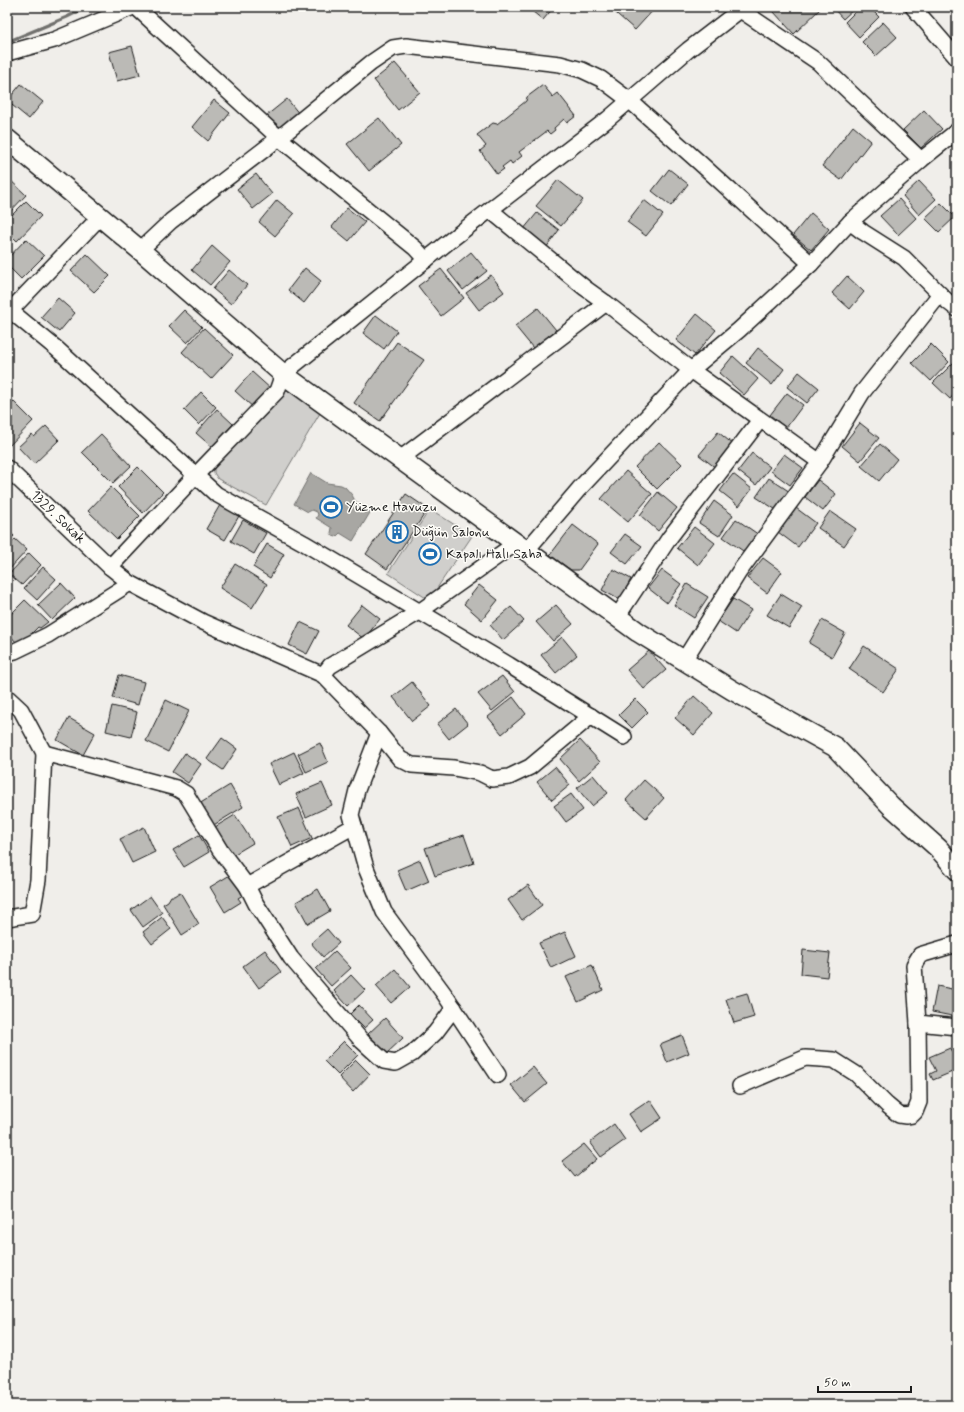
<svg xmlns="http://www.w3.org/2000/svg" width="964" height="1412" font-family="Mynerve,sans-serif">
	<rect width="100%" height="100%" fill="#f0eeea"/>
	<filter id="ink" filterUnits="userSpaceOnUse"><feTurbulence type="fractalNoise" baseFrequency=".025" numOctaves="2"/><feDisplacementMap in="SourceGraphic" scale="8" xChannelSelector="R" yChannelSelector="G"/><feConvolveMatrix kernelMatrix="1 2 1 2 8 2 1 2 1" color-interpolation-filters="sRGB"/></filter>
	<g filter="url(#ink)">
		<g fill="#d0cfcc" stroke="#767674">
			<polygon points="287,389 320,413 266,505 218,479 214,473 214,466"/>
			<polygon points="430,509 472,536 429,600 388,573"/>
		</g>
		<polygon fill="#a8a7a3" stroke="#706f6d" points="311,473 327,483 341,485 345,487 352,495 355,501 371,511 353,541 340,533 336,537 333,536 331,533 332,528 316,518 318,515 317,512 312,510 308,512 294,504"/>
		<g fill="none" stroke-linecap="round" stroke-linejoin="round">
			<polyline stroke="#706f6d" stroke-width="3.5" points="7,42 67,17 87,7"/>
		</g>
		<g fill="#bbbab6" stroke="#1c1c1c">
			<polygon points="527,7 554,7 543,20"/>
			<polygon points="609,7 656,7 635,30"/>
			<polygon points="778,7 820,7 821,8 794,34 773,11"/>
			<polygon points="832,7 856,7 843,19"/>
			<polygon points="860,7 869,7 879,17 859,37 845,22"/>
			<polygon points="883,22 897,37 876,56 862,42"/>
			<polygon points="132,46 140,75 117,81 109,52"/>
			<polygon points="395,63 420,92 398,110 374,80"/>
			<polygon points="21,84 43,102 29,119 7,101"/>
			<polygon points="543,85 553,97 558,93 576,116 567,123 564,119 554,128 555,130 550,134 547,131 519,152 522,156 512,164 510,161 502,167 504,169 497,174 480,151 486,146 477,135 493,123 497,124 526,101 527,97"/>
			<polygon points="287,99 300,115 279,132 266,116"/>
			<polygon points="214,100 230,113 208,141 192,127"/>
			<polygon points="924,110 942,129 921,148 903,130"/>
			<polygon points="379,118 401,145 369,171 347,144"/>
			<polygon points="853,126 871,141 841,180 822,166"/>
			<polygon points="669,169 688,184 671,206 652,191"/>
			<polygon points="256,174 272,194 253,209 237,189"/>
			<polygon points="7,177 26,195 7,215"/>
			<polygon points="558,180 583,200 561,226 536,206"/>
			<polygon points="919,181 936,199 919,215 903,196"/>
			<polygon points="899,199 916,218 898,235 880,216"/>
			<polygon points="277,200 294,214 275,236 259,222"/>
			<polygon points="644,200 663,215 646,236 627,222"/>
			<polygon points="26,201 41,216 17,241 7,231 7,220"/>
			<polygon points="941,203 955,217 939,232 925,218"/>
			<polygon points="347,208 365,222 349,241 332,227"/>
			<polygon points="537,213 559,230 546,248 523,230"/>
			<polygon points="811,213 829,229 811,250 793,235"/>
			<polygon points="26,239 44,256 21,279 7,265 7,259"/>
			<polygon points="212,246 230,262 210,285 192,270"/>
			<polygon points="471,252 487,271 463,290 448,271"/>
			<polygon points="87,254 110,276 94,292 71,271"/>
			<polygon points="305,268 321,281 304,303 288,290"/>
			<polygon points="441,269 464,298 441,316 418,286"/>
			<polygon points="229,270 247,285 231,304 213,289"/>
			<polygon points="491,275 504,292 479,310 466,293"/>
			<polygon points="847,276 864,292 850,309 832,293"/>
			<polygon points="58,298 75,313 59,332 41,317"/>
			<polygon points="538,308 556,330 533,348 515,326"/>
			<polygon points="184,310 202,327 187,343 169,326"/>
			<polygon points="697,314 716,330 695,355 676,340"/>
			<polygon points="376,315 397,331 384,349 363,333"/>
			<polygon points="204,328 233,355 211,379 182,352"/>
			<polygon points="397,342 424,360 380,421 354,403"/>
			<polygon points="931,344 949,362 931,381 912,363"/>
			<polygon points="758,348 784,369 772,385 746,363"/>
			<polygon points="733,356 758,379 744,395 719,373"/>
			<polygon points="954,362 957,362 957,391 950,399 933,383"/>
			<polygon points="252,372 272,390 255,409 235,391"/>
			<polygon points="799,372 819,388 807,403 787,387"/>
			<polygon points="201,392 216,407 199,425 184,410"/>
			<polygon points="787,393 803,405 786,428 770,415"/>
			<polygon points="9,397 33,421 7,448 7,398"/>
			<polygon points="217,409 233,424 212,447 196,433"/>
			<polygon points="860,423 879,438 860,461 842,446"/>
			<polygon points="46,426 59,440 34,464 18,447 32,434 34,437"/>
			<polygon points="718,432 734,445 716,468 699,455"/>
			<polygon points="101,434 131,466 113,483 82,452"/>
			<polygon points="659,442 682,464 657,489 635,467"/>
			<polygon points="880,444 897,459 879,481 861,466"/>
			<polygon points="752,453 770,467 756,485 738,471"/>
			<polygon points="784,454 803,468 790,485 771,471"/>
			<polygon points="138,467 163,492 143,513 118,487"/>
			<polygon points="626,471 652,494 628,522 601,499"/>
			<polygon points="733,474 752,489 739,506 720,491"/>
			<polygon points="769,478 790,492 778,511 756,497"/>
			<polygon points="818,480 836,494 823,511 805,497"/>
			<polygon points="111,487 140,516 117,539 88,511"/>
			<polygon points="658,492 677,508 658,531 640,515"/>
			<polygon points="406,494 428,509 387,569 366,554"/>
			<polygon points="714,501 733,515 719,536 699,523"/>
			<polygon points="220,505 239,516 225,540 206,529"/>
			<polygon points="796,508 816,523 798,547 778,532"/>
			<polygon points="830,511 856,529 844,546 818,528"/>
			<polygon points="736,519 759,535 746,553 723,537"/>
			<polygon points="243,520 266,533 254,554 231,541"/>
			<polygon points="573,525 598,544 579,570 571,570 550,555"/>
			<polygon points="694,527 715,543 698,565 677,548"/>
			<polygon points="7,529 14,536 7,543"/>
			<polygon points="625,534 642,546 627,564 611,552"/>
			<polygon points="15,539 27,550 8,571 7,547"/>
			<polygon points="267,544 284,554 270,578 253,567"/>
			<polygon points="29,553 41,565 22,585 9,574"/>
			<polygon points="763,558 782,572 767,593 747,578"/>
			<polygon points="235,564 267,584 252,608 220,588"/>
			<polygon points="43,567 56,579 37,600 24,588"/>
			<polygon points="613,569 631,579 620,600 602,590"/>
			<polygon points="662,570 681,584 667,603 648,588"/>
			<polygon points="61,583 75,598 52,620 38,605"/>
			<polygon points="687,584 708,597 694,618 674,605"/>
			<polygon points="479,585 498,600 482,620 464,604"/>
			<polygon points="781,594 802,607 789,628 767,615"/>
			<polygon points="733,599 751,610 736,633 718,621"/>
			<polygon points="25,600 48,622 40,628 38,627 26,639 24,638 17,643 7,632 7,618"/>
			<polygon points="362,605 380,619 364,639 346,625"/>
			<polygon points="556,605 573,624 553,641 536,622"/>
			<polygon points="511,607 524,621 503,640 490,625"/>
			<polygon points="822,620 845,633 832,657 809,643"/>
			<polygon points="300,622 319,631 307,654 289,645"/>
			<polygon points="562,637 577,655 556,673 541,655"/>
			<polygon points="864,646 899,669 883,692 849,669"/>
			<polygon points="649,651 666,670 644,689 627,670"/>
			<polygon points="119,675 144,682 138,705 113,698"/>
			<polygon points="502,676 515,692 492,711 478,694"/>
			<polygon points="412,682 431,706 412,721 393,697"/>
			<polygon points="694,696 713,713 694,735 675,718"/>
			<polygon points="513,697 526,714 502,734 488,717"/>
			<polygon points="635,699 648,712 632,728 619,715"/>
			<polygon points="166,700 189,711 168,752 146,741"/>
			<polygon points="112,706 137,712 131,737 106,731"/>
			<polygon points="456,709 468,724 449,739 437,724"/>
			<polygon points="69,718 95,733 83,755 57,740"/>
			<polygon points="222,738 237,749 223,770 207,759"/>
			<polygon points="580,740 600,762 579,781 560,759"/>
			<polygon points="320,743 328,762 306,772 298,754"/>
			<polygon points="294,752 304,773 279,785 269,764"/>
			<polygon points="185,753 201,764 188,783 172,772"/>
			<polygon points="555,767 570,785 552,800 537,782"/>
			<polygon points="593,775 608,793 592,806 577,788"/>
			<polygon points="644,780 664,798 646,818 626,800"/>
			<polygon points="322,783 332,805 306,817 296,794"/>
			<polygon points="230,785 243,807 212,826 199,804"/>
			<polygon points="571,794 583,810 566,822 554,806"/>
			<polygon points="299,808 312,838 292,847 278,817"/>
			<polygon points="235,815 253,843 233,855 215,827"/>
			<polygon points="144,827 155,852 132,863 120,839"/>
			<polygon points="199,835 209,852 184,867 173,850"/>
			<polygon points="464,835 474,863 435,876 425,848"/>
			<polygon points="420,860 429,881 406,891 397,870"/>
			<polygon points="230,875 243,895 238,898 241,902 225,912 210,887"/>
			<polygon points="528,885 542,905 522,920 508,900"/>
			<polygon points="318,889 330,911 308,924 296,902"/>
			<polygon points="180,892 199,924 182,935 163,904 168,901 171,896 174,896"/>
			<polygon points="150,896 162,913 143,927 131,910"/>
			<polygon points="162,917 171,929 152,944 143,932"/>
			<polygon points="327,929 339,943 323,957 311,943"/>
			<polygon points="565,932 576,956 551,968 539,943"/>
			<polygon points="265,950 281,972 259,988 243,966"/>
			<polygon points="803,950 830,953 827,977 801,974"/>
			<polygon points="335,951 351,968 331,986 316,969"/>
			<polygon points="592,965 603,990 578,1002 566,977"/>
			<polygon points="395,969 410,987 391,1003 376,986"/>
			<polygon points="351,975 365,990 348,1006 334,991"/>
			<polygon points="937,986 957,990 957,1017 932,1012"/>
			<polygon points="747,993 754,1017 734,1023 726,999"/>
			<polygon points="359,1005 373,1020 364,1028 350,1014"/>
			<polygon points="385,1018 403,1038 386,1054 368,1034"/>
			<polygon points="682,1035 689,1053 667,1062 660,1044"/>
			<polygon points="344,1041 358,1055 338,1075 324,1061"/>
			<polygon points="950,1048 957,1063 957,1070 933,1080 930,1074 936,1071 929,1057"/>
			<polygon points="356,1060 370,1074 353,1092 339,1077"/>
			<polygon points="533,1067 547,1084 525,1102 511,1085"/>
			<polygon points="650,1100 662,1118 641,1132 629,1114"/>
			<polygon points="614,1124 625,1140 601,1157 590,1142"/>
			<polygon points="584,1144 597,1159 575,1177 562,1161"/>
		</g>
		<g fill="none" stroke-linecap="round" stroke-linejoin="round">
			<g stroke="#1c1c1c" stroke-width="18">
				<g id="minor">
					<polyline points="136,7 279,138 415,248 426,260"/>
					<polyline points="736,7 818,62 921,160"/>
					<polyline points="913,7 957,58"/>
					<polyline points="7,53 54,40 133,7"/>
					<polyline points="490,210 585,288 606,303 691,370 820,462"/>
					<polyline points="850,222 863,232 904,258 948,302 957,309"/>
					<polyline points="140,250 171,221 279,138 371,63 393,48 406,46 560,64 582,70 601,79 629,100 700,163 811,264"/>
					<polyline points="7,308 57,349 216,494 304,543 509,665 624,737"/>
					<polyline points="7,314 100,217"/>
					<polyline points="400,459 606,303"/>
					<polyline points="7,468 110,567 130,583 203,622 323,675 379,733 400,759 412,765 454,768 480,773 492,779 509,777 530,767 591,716"/>
					<polyline points="526,551 579,489 691,370 739,330 811,264 850,222 921,160 957,131"/>
					<polyline points="110,567 196,475 277,391 283,374 452,239 608,119 688,50 744,7"/>
					<polyline points="617,617 670,537 760,420"/>
					<polyline points="7,653 15,651 48,635 130,583"/>
					<polyline points="684,660 739,572 820,462 862,393 940,294"/>
					<polyline points="323,675 330,666 419,612 516,543"/>
					<polyline points="7,697 21,710 44,753 38,880 32,914 7,918"/>
					<polyline points="379,733 357,790 351,815 366,868 384,912 445,995 498,1075"/>
					<polyline points="44,753 176,788 186,794 220,850 247,886 256,904 291,958 362,1041 384,1061 396,1063 412,1054 435,1033 454,1008"/>
					<polyline points="247,886 354,826"/>
					<polyline points="918,1023 957,1027"/>
					<polyline points="740,1086 805,1058 821,1059 834,1060 856,1074 887,1105 899,1115 906,1116 912,1115 915,1112 919,1102 918,1023 914,965 920,955 957,944"/>
				</g>
			</g>
			<g stroke="#1c1c1c" stroke-width="22">
				<polyline id="tertiary" points="7,139 140,250 283,374 638,632 732,690 835,747 891,806 938,848 957,870"/>
			</g>
			<use href="#minor" stroke="#fdfcf7" stroke-width="15"/>
			<use href="#tertiary" stroke="#fdfcf7" stroke-width="19"/>
		</g>
	</g>
	<defs>
		<g id="stadium-ring" transform="scale(1.15)"><circle r="9.5" fill="#fdfcf7" stroke="#1f6fb2" stroke-width="1.5"/><path d="M0-5a6.5 5 0 1 0 0 10a6.5 5 0 1 0 0-10ZM-3.5-1.8h7v3.6h-7Z" fill="#1f6fb2"/></g>
		<g id="building-ring" transform="scale(1.15)"><circle r="9.5" fill="#fdfcf7" stroke="#1f6fb2" stroke-width="1.5"/><path d="M-4-6H4V6H1V3H-1V6H-4ZM-2.5-4.3h1.7v1.8h-1.7ZM.8-4.3h1.7v1.8H.8ZM-2.5-1h1.7V.8h-1.7ZM.8-1h1.7V.8H.8Z" fill="#1f6fb2"/></g>
	</defs>
	<g fill-rule="evenodd">
		<use href="#stadium-ring" x="331" y="507"/>
		<use href="#building-ring" x="397" y="532"/>
		<use href="#stadium-ring" x="430" y="554"/>
	</g>
	<g text-anchor="middle" dominant-baseline="central" stroke-width="3" stroke-linejoin="round" paint-order="stroke">
		<g font-size="14" fill="#1c1c1c" stroke="#fdfcf7" text-anchor="start">
			<text x="346" y="507">Yüzme Havuzu</text>
			<text x="412" y="532">Düğün Salonu</text>
			<text x="446" y="554">Kapalı Halı Saha</text>
		</g>
		<g font-size="14" fill="#1c1c1c" stroke="#fdfcf7">
			<text transform="translate(58 517) rotate(44)">1329. Sokak</text>
		</g>
	</g>
	<rect width="964" height="1412" fill="none" stroke="#fdfcf7" stroke-width="24"/>
	<rect x="12" y="12" width="940" height="1388" fill="none" stroke="#1c1c1c" stroke-width="1.5" filter="url(#ink)"/>
	<path d="M818 1386v6h93v-6" fill="none" stroke="#1c1c1c" stroke-width="2"/>
	<text x="824" y="1386" font-size="12" fill="#1c1c1c" stroke="#fdfcf7" stroke-width="3" paint-order="stroke">50 m</text>
</svg>
